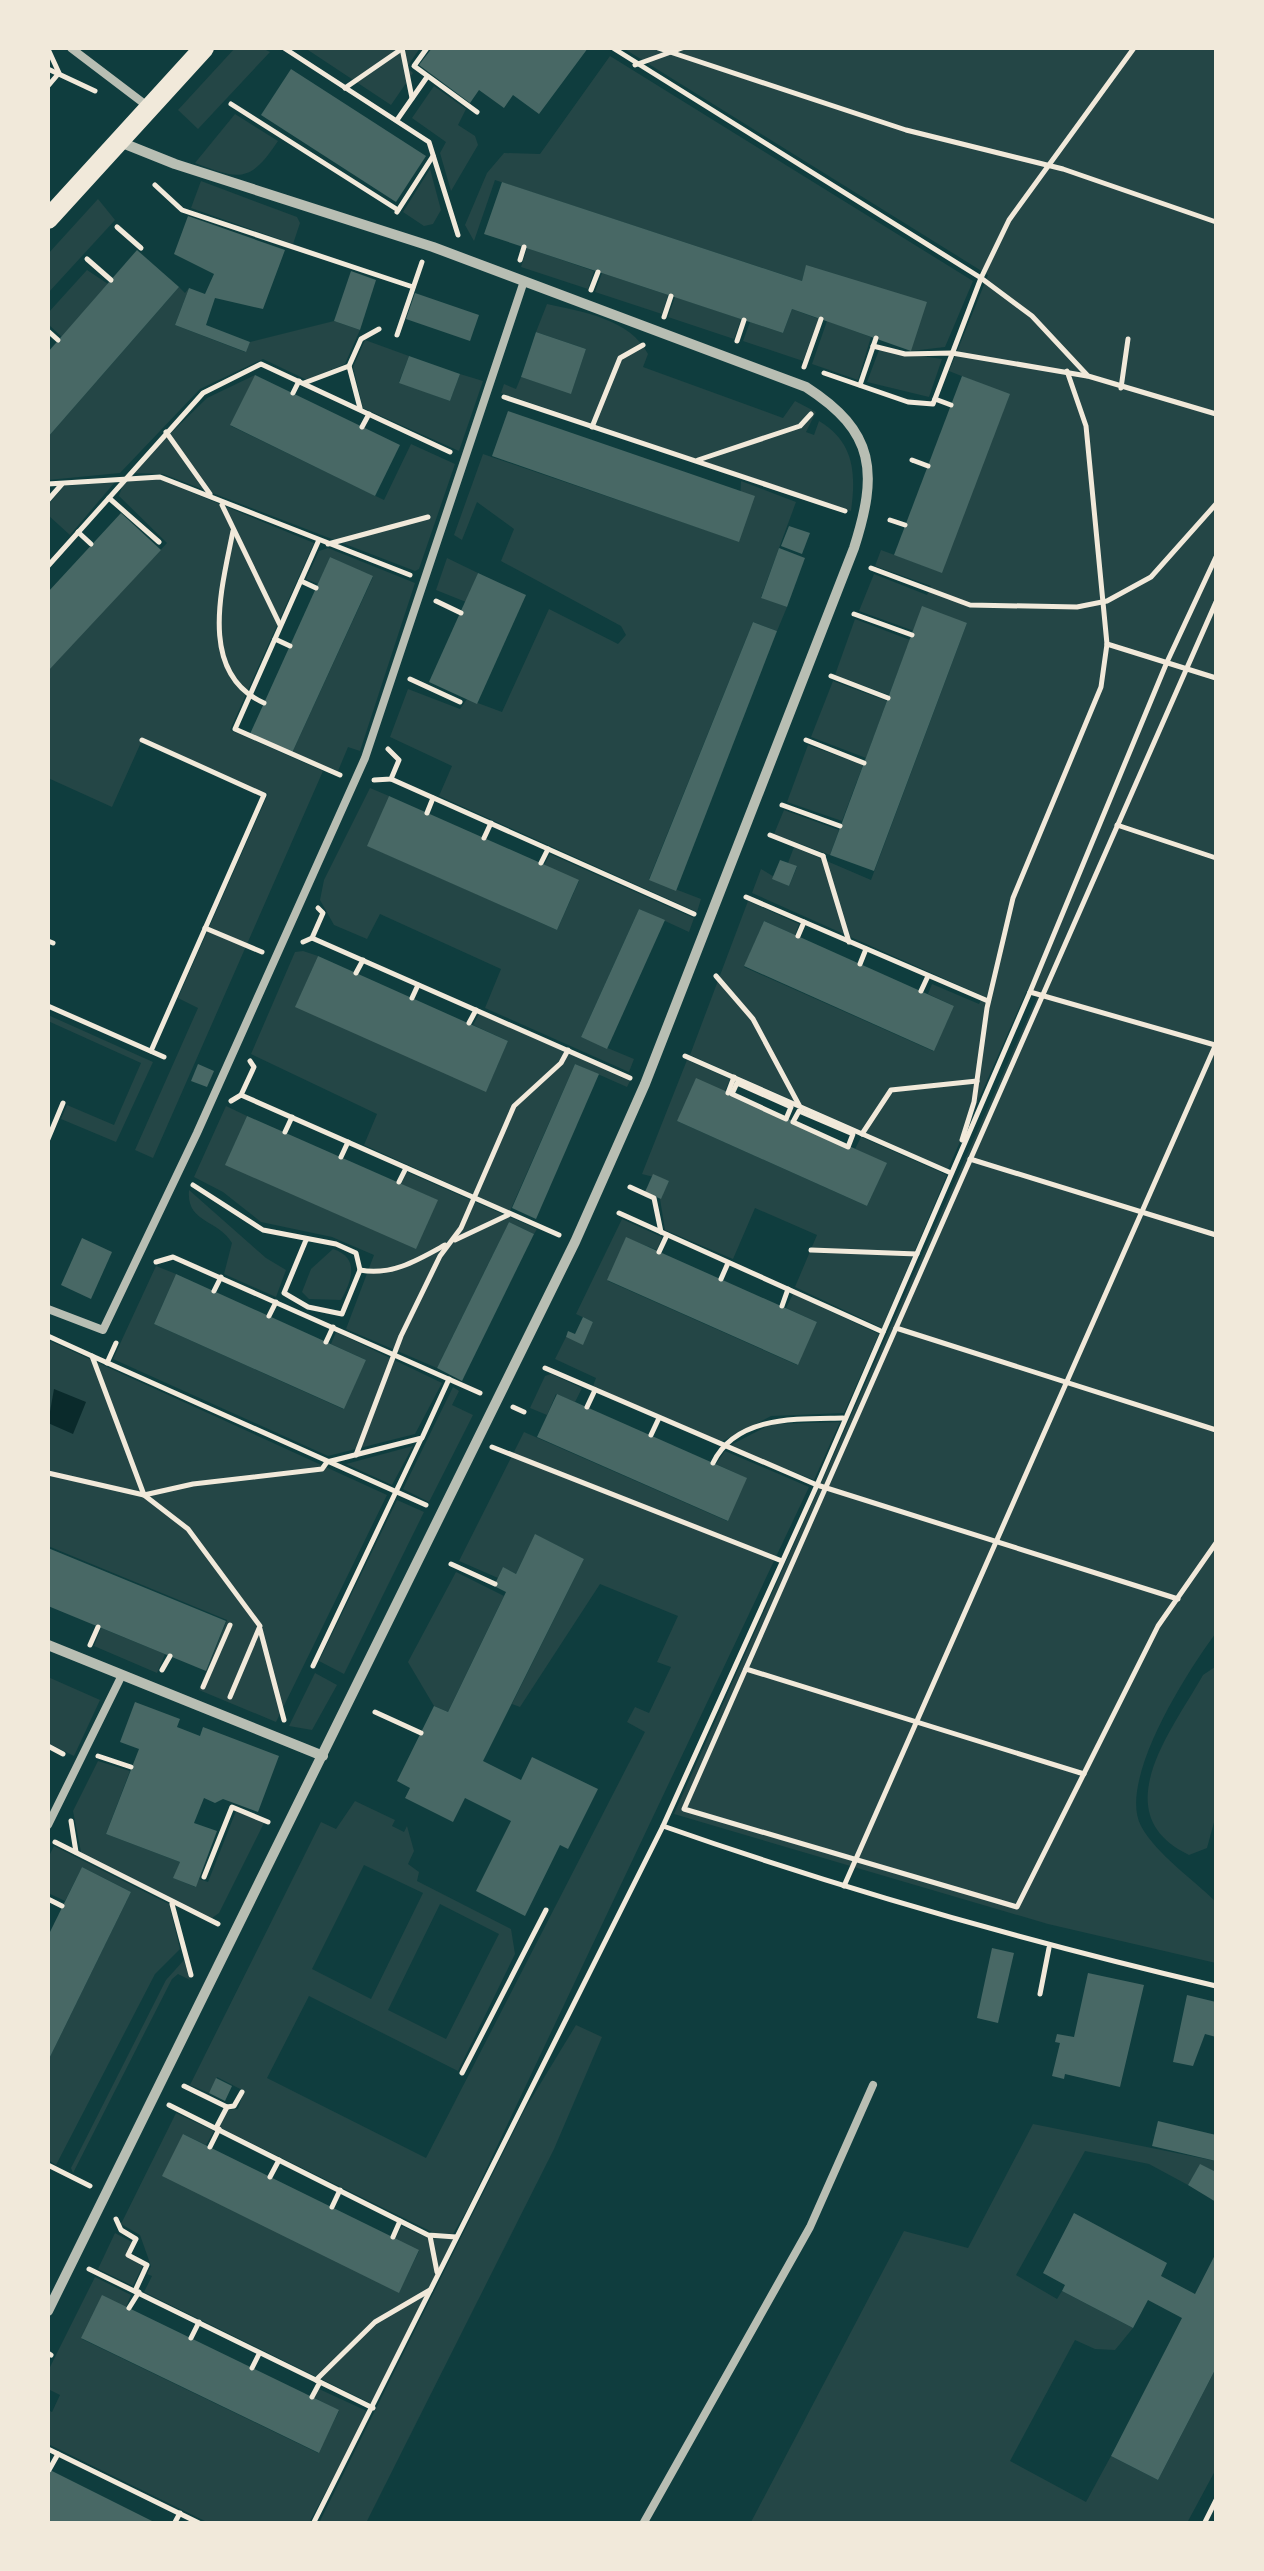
<svg xmlns="http://www.w3.org/2000/svg" width="1264" height="2571" font-family="'Fira Sans',sans-serif">
	<rect width="100%" height="100%" fill="#0f3d3e"/>
	<g fill="#244646" fill-rule="evenodd">
		<polygon points="235,48 262,48 270,52 198,129 178,110"/>
		<polygon points="305,48 420,48 407,67 413,73 391,105"/>
		<path d="M 623,48 L 1216,48 L 1216,1633 C 1188,1670 1117,1781 1141,1826 C 1157,1855 1193,1879 1216,1902 L 1216,1963 L 1048,1924 L 674,1814 L 1038,995 L 1027,990 L 948,1169 L 690,1055 L 748,901 L 799,924 L 795,935 L 764,921 L 744,967 L 933,1051 L 954,1006 L 928,994 L 932,984 L 979,1004 L 983,996 L 752,893 L 761,869 L 789,886 L 797,867 L 788,863 L 794,847 L 871,880 L 967,623 L 914,631 L 859,611 L 874,574 L 927,595 L 931,586 L 875,566 L 881,550 L 941,572 L 1009,395 L 949,371 L 988,275 Z"/>
		<polygon points="610,56 973,281 945,347 911,351 806,266 802,281 495,180 474,241 465,225 487,173 504,153 540,154"/>
		<polygon points="434,86 466,109 458,125 475,136 478,145 451,191 440,153 446,142 412,118"/>
		<path d="M 235,114 L 278,141 C 250,183 240,180 195,163 Z"/>
		<polygon points="430,169 441,210 433,224 424,226 403,212"/>
		<polygon points="201,181 297,217 300,223 293,244 191,208"/>
		<polygon points="98,199 115,220 48,293 48,254"/>
		<polygon points="527,248 594,271 588,289 521,267"/>
		<polygon points="87,270 108,284 62,337 48,324 48,313"/>
		<polygon points="602,273 668,295 662,314 595,292"/>
		<polygon points="179,287 185,293 189,288 175,325 245,352 250,342 334,321 360,330 345,364 307,380 263,359 200,389 120,473 48,480 48,437"/>
		<polygon points="675,297 741,319 734,339 668,317"/>
		<path d="M 547,304 C 583,312 630,319 648,354 L 643,367 L 783,418 L 795,401 L 816,412 L 806,432 L 814,435 L 819,421 C 855,442 856,475 851,511 L 501,393 L 504,384 L 516,389 L 521,377 L 571,393 L 586,349 L 536,332 Z"/>
		<polygon points="792,309 819,319 803,361 743,341 750,322 783,333"/>
		<polygon points="827,321 871,337 858,380 812,364"/>
		<polygon points="365,340 409,356 399,382 450,401 460,374 483,381 459,451 363,408 353,367"/>
		<polygon points="879,350 942,359 929,397 867,382"/>
		<polygon points="255,375 231,426 384,500 411,444 455,464 419,569 415,571 163,474 130,473 207,398"/>
		<polygon points="483,454 738,541 741,481 796,502 761,597 787,607 777,631 753,622 649,879 701,899 697,912 439,796 452,766 390,737 408,689 460,709 467,699 502,712 549,609 618,644 626,635 621,626 501,561 514,529 477,502 462,540 454,535"/>
		<polygon points="159,479 314,543 230,730 323,771 153,1158 135,1150 198,1008 178,998 268,794 143,738 112,807 48,778 48,668 167,543 119,496 124,481"/>
		<polygon points="115,482 70,535 48,515 48,505 64,486"/>
		<polygon points="328,548 415,583 360,751 348,747 338,771 292,753 373,577 330,557 318,584 306,579 319,551"/>
		<polygon points="447,558 478,573 466,602 436,590"/>
		<polygon points="855,619 910,640 889,695 835,675"/>
		<polygon points="833,681 887,701 866,758 811,737"/>
		<polygon points="808,745 863,765 842,821 787,802"/>
		<polygon points="370,788 389,796 368,846 557,930 579,881 544,865 550,854 694,918 689,932 639,909 581,1037 634,1059 629,1072 485,1008 501,969 380,914 367,939 334,925 320,900 324,880"/>
		<polygon points="784,810 839,830 830,855 774,834"/>
		<polygon points="303,951 318,956 296,1006 486,1091 508,1041 473,1025 479,1014 630,1081 627,1087 575,1064 510,1211 364,1145 377,1114 251,1054 295,952"/>
		<polygon points="48,1015 153,1062 116,1142 61,1119 67,1105 114,1125 141,1063 48,1021"/>
		<polygon points="687,1060 730,1079 725,1091 677,1121 867,1206 886,1164 855,1149 861,1137 947,1175 882,1328 795,1287 817,1235 755,1208 733,1259 665,1230 660,1199 669,1181 642,1174"/>
		<polygon points="226,1106 247,1116 226,1164 437,1200 401,1184 407,1172 537,1229 534,1234 509,1222 437,1368 346,1329 374,1255 332,1237 261,1222 223,1192 194,1177"/>
		<path d="M 189,1190 L 266,1258 L 286,1270 L 276,1297 L 224,1274 L 232,1243 C 218,1219 186,1223 189,1190 Z"/>
		<polygon points="622,1219 662,1237 657,1250 626,1238 608,1281 797,1365 817,1322 786,1308 793,1294 879,1334 844,1413 771,1416 721,1442 593,1386 596,1378 555,1359 566,1337 583,1344 593,1322 576,1314"/>
		<path d="M 333,1249 C 360,1258 352,1280 341,1300 L 309,1299 L 302,1292 L 311,1269 Z"/>
		<polygon points="156,1266 176,1274 154,1324 343,1409 366,1360 331,1344 336,1332 442,1383 415,1434 328,1456 113,1359"/>
		<polygon points="48,1340 387,1495 276,1722 199,1690 227,1620 48,1546"/>
		<polygon points="551,1374 582,1388 575,1402 556,1394 547,1415 530,1408 545,1376"/>
		<polygon points="453,1387 459,1391 452,1405 473,1415 429,1502 403,1489"/>
		<polygon points="840,1422 814,1480 729,1446 771,1424"/>
		<path d="M 524,1432 L 727,1521 L 746,1478 L 716,1464 L 725,1451 L 809,1487 L 467,2210 L 453,2234 L 434,2233 L 219,2127 L 227,2110 L 238,2109 L 244,2091 L 217,2077 L 209,2093 L 190,2085 L 321,1822 L 336,1829 L 355,1801 L 395,1820 L 392,1826 L 404,1832 L 407,1826 L 414,1851 L 408,1864 L 419,1872 L 417,1881 L 511,1929 L 515,1954 L 458,2071 L 309,1996 L 267,2078 L 426,2158 L 629,1763 L 645,1732 L 627,1722 L 635,1707 L 649,1713 L 671,1667 L 657,1662 L 678,1616 L 600,1584 L 520,1707 L 512,1704 L 584,1559 L 536,1535 L 516,1574 L 503,1568 L 498,1578 L 459,1561 ZM 364,1865 L 423,1893 L 371,1999 L 312,1969 ZM 440,1904 L 499,1934 L 446,2039 L 388,2010 Z"/>
		<polygon points="413,1446 392,1485 346,1464"/>
		<polygon points="397,1500 424,1512 344,1674 319,1661"/>
		<polygon points="456,1572 504,1596 448,1712 434,1706 408,1662"/>
		<polygon points="101,1628 165,1654 157,1673 94,1646"/>
		<path d="M 1215,1667 L 1216,1815 L 1207,1848 L 1189,1855 C 1103,1814 1173,1729 1203,1675 Z"/>
		<polygon points="315,1673 337,1685 312,1730 289,1726"/>
		<polygon points="48,1677 100,1700 74,1756 48,1743"/>
		<polygon points="98,1761 130,1771 106,1834 180,1862 174,1878 195,1887 199,1879 208,1882 236,1811 264,1823 219,1913 212,1918 81,1852 73,1811"/>
		<polygon points="54,1846 169,1904 180,1949 155,1974 56,2165 48,2160 48,2061 131,1892 82,1867 65,1901 48,1893 48,1858"/>
		<polygon points="184,1960 190,1980 178,1974 172,1979 73,2173 71,2168 166,1980"/>
		<polygon points="576,2025 602,2037 554,2149 366,2523 319,2523 525,2109"/>
		<polygon points="176,2113 214,2131 206,2145 183,2134 399,2292 419,2251 395,2239 402,2226 428,2238 453,2239 372,2404 144,2292 152,2276 147,2274 151,2266 140,2235 121,2224"/>
		<polygon points="1033,2124 1216,2161 1216,2172 1200,2165 1188,2185 1149,2164 1085,2151 1016,2275 1057,2299 1062,2291 1133,2328 1115,2350 1095,2349 1075,2340 1010,2461 1086,2502 1111,2456 1158,2480 1216,2368 1216,2469 1187,2523 750,2524 904,2231 968,2248"/>
		<polygon points="115,2233 132,2242 126,2256 143,2265 133,2286 98,2269"/>
		<polygon points="95,2277 131,2295 126,2307 82,2339 318,2453 339,2411 315,2398 319,2389 369,2412 309,2523 211,2524 48,2444 48,2410 52,2412 60,2395 48,2389 48,2371"/>
	</g>
	<polygon fill="#0a2a2b" points="54,1389 86,1402 73,1434 48,1423"/>
	<g fill="#486865">
		<polygon points="432,48 588,48 539,114 513,95 504,108 479,90 470,103 419,65"/>
		<polygon points="291,69 426,156 396,202 261,115"/>
		<polygon points="502,182 802,281 806,265 927,302 911,351 792,309 783,333 484,234"/>
		<polygon points="188,216 285,250 263,309 215,298 206,325 250,342 246,352 175,325 189,288 205,294 214,274 174,254"/>
		<polygon points="137,250 179,287 48,437 48,352"/>
		<polygon points="351,271 376,280 360,330 334,321"/>
		<polygon points="415,293 479,315 470,341 406,319"/>
		<polygon points="536,332 586,349 571,394 521,377"/>
		<polygon points="409,356 460,374 450,401 399,383"/>
		<polygon points="255,375 400,445 375,496 230,425"/>
		<polygon points="962,376 1010,394 942,573 894,555"/>
		<polygon points="508,411 755,496 739,542 492,456"/>
		<polygon points="121,513 161,550 48,671 48,592"/>
		<polygon points="789,526 810,533 802,554 781,546"/>
		<polygon points="779,548 805,558 787,607 761,598"/>
		<polygon points="330,557 373,576 292,753 250,734"/>
		<polygon points="478,573 526,595 477,704 429,682"/>
		<polygon points="922,606 967,623 874,871 830,855"/>
		<polygon points="753,622 777,631 676,891 649,880"/>
		<polygon points="389,796 579,880 557,930 367,846"/>
		<polygon points="780,860 797,866 789,886 772,879"/>
		<polygon points="639,909 665,920 607,1049 581,1037"/>
		<polygon points="764,921 954,1006 934,1051 744,966"/>
		<polygon points="318,956 508,1041 486,1092 295,1007"/>
		<polygon points="198,1064 214,1071 207,1087 191,1081"/>
		<polygon points="575,1064 599,1074 536,1219 512,1208"/>
		<polygon points="696,1078 887,1163 867,1206 677,1121"/>
		<polygon points="247,1116 438,1200 416,1249 225,1165"/>
		<polygon points="653,1174 669,1181 661,1199 645,1192"/>
		<polygon points="509,1222 534,1234 462,1381 437,1368"/>
		<polygon points="626,1237 817,1322 798,1365 607,1280"/>
		<polygon points="82,1238 112,1252 91,1299 61,1285"/>
		<polygon points="176,1274 366,1360 344,1409 154,1324"/>
		<polygon points="583,1317 593,1322 583,1345 566,1337 568,1331 575,1334"/>
		<polygon points="557,1394 747,1478 728,1521 537,1437"/>
		<polygon points="535,1534 584,1559 483,1761 521,1780 532,1757 598,1789 568,1849 560,1845 525,1916 476,1891 511,1821 465,1798 453,1822 405,1798 410,1788 397,1781 434,1706 448,1712 506,1592 494,1586 503,1567 516,1574"/>
		<polygon points="48,1548 226,1621 206,1671 48,1606"/>
		<polygon points="135,1702 180,1719 177,1727 200,1736 203,1727 279,1756 258,1812 223,1799 215,1803 204,1798 194,1823 217,1831 196,1887 173,1878 180,1862 106,1834 139,1749 120,1742"/>
		<polygon points="82,1867 131,1892 48,2061 48,1936"/>
		<polygon points="992,1948 1014,1953 998,2023 977,2018"/>
		<polygon points="1088,1973 1144,1985 1120,2087 1065,2074 1064,2079 1052,2076 1060,2043 1055,2042 1057,2034 1074,2037"/>
		<polygon points="1187,1995 1216,2002 1216,2037 1205,2034 1193,2066 1173,2062"/>
		<polygon points="216,2078 232,2086 225,2101 209,2093"/>
		<polygon points="1158,2121 1216,2135 1216,2161 1152,2146"/>
		<polygon points="183,2134 419,2250 399,2293 162,2176"/>
		<polygon points="1200,2164 1216,2172 1216,2202 1188,2185"/>
		<polygon points="1074,2213 1167,2263 1161,2276 1195,2294 1216,2253 1216,2368 1158,2480 1111,2456 1182,2318 1148,2300 1133,2328 1062,2291 1065,2285 1043,2273"/>
		<polygon points="102,2295 339,2410 319,2453 81,2338"/>
		<polygon points="48,2469 158,2524 48,2522"/>
	</g>
	<g fill="none" stroke-linecap="round" stroke-linejoin="round">
		<g stroke="#f1e9da" stroke-width="5">
			<polyline points="284,48 429,142 458,235"/>
			<polyline points="402,48 412,98"/>
			<polyline points="427,48 414,66 477,112"/>
			<polyline points="613,48 981,278 1032,316 1088,376 1216,414"/>
			<polyline points="658,48 906,130 1063,169 1216,222"/>
			<polyline points="48,49 59,73 48,86"/>
			<polyline points="635,65 682,48"/>
			<polyline points="48,69 95,91"/>
			<polyline points="345,88 403,48"/>
			<polyline points="231,104 398,210"/>
			<polyline points="397,120 427,77"/>
			<polyline points="155,185 182,210 413,287"/>
			<polyline points="397,212 433,156"/>
			<polyline points="117,227 141,248"/>
			<polyline points="87,259 111,280"/>
			<polyline points="520,260 524,247"/>
			<polyline points="591,290 598,272"/>
			<polyline points="664,317 671,296"/>
			<polyline points="48,331 58,340"/>
			<polyline points="397,335 422,262"/>
			<polyline points="737,341 744,320"/>
			<polyline points="873,346 905,354 952,353 1087,376"/>
			<polyline points="349,366 361,339 379,329"/>
			<polyline points="804,367 821,319"/>
			<polyline points="824,373 908,402 933,404 981,278 1009,220 1134,48"/>
			<polyline points="304,383 349,366 360,408"/>
			<polyline points="860,385 876,338"/>
			<polyline points="1121,388 1128,339"/>
			<polyline points="293,393 299,381"/>
			<polyline points="504,397 845,511"/>
			<polyline points="935,399 951,405"/>
			<polyline points="362,427 369,414"/>
			<polyline points="592,427 620,358 643,345"/>
			<polyline points="166,432 210,494"/>
			<polyline points="698,460 800,426 811,414"/>
			<polyline points="912,460 928,466"/>
			<polyline points="48,484 160,477 410,575"/>
			<polyline points="109,498 159,542"/>
			<polyline points="48,500 62,484"/>
			<polyline points="222,505 280,625"/>
			<polyline points="890,520 905,525"/>
			<path d="M 233,531 C 222,587 197,673 264,703"/>
			<polyline points="78,532 91,544"/>
			<polyline points="318,542 235,729 340,775"/>
			<polyline points="328,544 428,517"/>
			<polyline points="48,566 203,393 261,364 450,452"/>
			<polyline points="871,568 970,605 1077,607 1107,601 1151,577 1216,504"/>
			<polyline points="301,581 316,588"/>
			<polyline points="436,601 461,613"/>
			<polyline points="1216,602 684,1809 1017,1907 1158,1626 1216,1543"/>
			<polyline points="854,614 912,635"/>
			<polyline points="275,639 290,646"/>
			<polyline points="1107,644 1216,678"/>
			<polyline points="831,676 888,698"/>
			<polyline points="410,679 460,702"/>
			<polyline points="142,740 264,795 151,1051"/>
			<polyline points="806,740 864,763"/>
			<polyline points="391,779 694,914"/>
			<polyline points="374,780 391,779 399,760 388,749"/>
			<polyline points="782,805 840,826"/>
			<polyline points="427,813 433,798"/>
			<polyline points="1117,825 1216,858"/>
			<polyline points="770,835 823,856"/>
			<polyline points="484,838 491,823"/>
			<polyline points="823,856 849,942"/>
			<polyline points="541,863 548,849"/>
			<polyline points="746,897 988,1001"/>
			<polyline points="205,928 262,952"/>
			<polyline points="798,936 804,922"/>
			<polyline points="312,938 630,1078"/>
			<polyline points="48,941 53,943"/>
			<polyline points="303,942 312,938 323,913 318,908"/>
			<polyline points="860,964 866,949"/>
			<polyline points="356,973 363,960"/>
			<polyline points="716,976 753,1019 799,1105"/>
			<polyline points="921,991 928,976"/>
			<polyline points="1030,992 1215,1045"/>
			<polyline points="412,998 418,985"/>
			<polyline points="48,1006 164,1057"/>
			<polyline points="469,1023 476,1010"/>
			<polyline points="685,1056 951,1173"/>
			<polygon points="737,1083 791,1107 786,1119 732,1094"/>
			<polyline points="728,1093 734,1077"/>
			<polyline points="241,1095 559,1235"/>
			<polyline points="231,1101 241,1095 254,1067 250,1061"/>
			<polygon points="799,1111 853,1134 848,1147 793,1122"/>
			<polyline points="285,1132 292,1117"/>
			<polyline points="862,1134 891,1090 977,1081"/>
			<polyline points="48,1139 63,1103"/>
			<polyline points="962,1140 974,1102 987,1008 1013,898 1101,687 1107,644 1086,426 1067,371"/>
			<polyline points="341,1157 348,1142"/>
			<polyline points="970,1159 1216,1235"/>
			<polyline points="399,1182 406,1168"/>
			<polyline points="193,1185 263,1230 336,1244 356,1253 360,1270 342,1314 308,1307 284,1293 306,1240"/>
			<polyline points="630,1187 654,1198 661,1232"/>
			<polyline points="619,1213 883,1332"/>
			<polyline points="455,1240 508,1215"/>
			<polyline points="811,1250 917,1254"/>
			<polyline points="659,1252 667,1235"/>
			<polyline points="156,1262 173,1257 480,1393"/>
			<path d="M 360,1270 C 392,1276 418,1260 445,1245"/>
			<polyline points="721,1279 728,1263"/>
			<polyline points="214,1291 221,1277"/>
			<polyline points="782,1306 788,1289"/>
			<polyline points="269,1316 276,1302"/>
			<polyline points="896,1328 1216,1430"/>
			<polyline points="48,1336 92,1356"/>
			<polyline points="326,1342 333,1327"/>
			<polyline points="107,1363 116,1343"/>
			<polyline points="545,1368 817,1485 1178,1599"/>
			<polyline points="513,1407 524,1412"/>
			<polyline points="587,1407 595,1390"/>
			<polyline points="651,1435 659,1418"/>
			<polyline points="492,1447 782,1561"/>
			<polyline points="356,1455 401,1336 440,1256 461,1228 514,1106 561,1063 568,1050"/>
			<path d="M 713,1463 C 736,1415 798,1419 843,1418"/>
			<polyline points="48,1473 144,1495 188,1529 260,1626 230,1697"/>
			<polyline points="426,1505 92,1356 144,1495 193,1484 322,1469 327,1462 422,1438 449,1379"/>
			<polyline points="451,1564 495,1584"/>
			<polyline points="260,1629 284,1720"/>
			<polyline points="90,1645 98,1627"/>
			<polyline points="313,1666 421,1439"/>
			<polyline points="746,1669 1084,1774"/>
			<polyline points="162,1670 170,1656"/>
			<polyline points="203,1687 230,1625"/>
			<polyline points="375,1712 421,1733"/>
			<polyline points="48,1746 63,1754"/>
			<polyline points="98,1756 131,1767"/>
			<polyline points="71,1821 76,1852"/>
			<path d="M 663,1826 C 845,1890 1029,1942 1216,1986"/>
			<polyline points="55,1842 218,1924"/>
			<polyline points="204,1877 232,1807 268,1822"/>
			<polyline points="844,1886 1216,1044"/>
			<polyline points="48,1899 62,1906"/>
			<polyline points="172,1904 191,1975"/>
			<polyline points="1040,1994 1049,1948"/>
			<polyline points="462,2073 546,1910"/>
			<polyline points="184,2086 227,2107 234,2106 242,2092"/>
			<polyline points="169,2105 428,2235 456,2237"/>
			<polyline points="216,2128 227,2107"/>
			<polyline points="210,2147 219,2129"/>
			<polyline points="48,2165 90,2186"/>
			<polyline points="270,2177 279,2160"/>
			<polyline points="332,2207 340,2190"/>
			<polyline points="116,2219 121,2230 136,2239 128,2255 147,2265 135,2291"/>
			<polyline points="430,2236 437,2272"/>
			<polyline points="393,2237 400,2221"/>
			<polyline points="89,2269 373,2408"/>
			<polyline points="129,2308 139,2292"/>
			<polyline points="191,2338 199,2322"/>
			<polyline points="48,2353 51,2355"/>
			<polyline points="252,2368 259,2354"/>
			<polyline points="316,2380 375,2322 430,2290"/>
			<polyline points="312,2397 320,2382"/>
			<polyline points="48,2449 201,2524"/>
			<polyline points="49,2470 58,2454"/>
			<polyline points="174,2524 180,2513"/>
			<polyline points="313,2524 663,1826 817,1485 1030,992 1167,662 1216,557"/>
			<polyline points="1204,2524 1216,2500"/>
		</g>
		<g stroke="#b8beb3" stroke-width="8">
			<polyline points="71,48 146,105"/>
			<polyline points="48,1309 103,1330 197,1133 365,758 524,281"/>
			<polyline points="48,1825 122,1675"/>
			<polyline points="643,2524 810,2227 873,2085"/>
		</g>
		<g stroke="#b8beb3" stroke-width="10">
			<polyline points="48,1645 323,1756"/>
			<path d="M 48,2311 L 575,1242 L 645,1084 L 854,548 C 878,473 876,432 806,387 L 433,247 L 175,164 L 120,142"/>
		</g>
		<polyline stroke="#f1e9da" stroke-width="20" points="48,219 204,48"/>
	</g>
	<rect width="1264" height="2571" fill="none" stroke="#f1e9da" stroke-width="100"/>
</svg>
